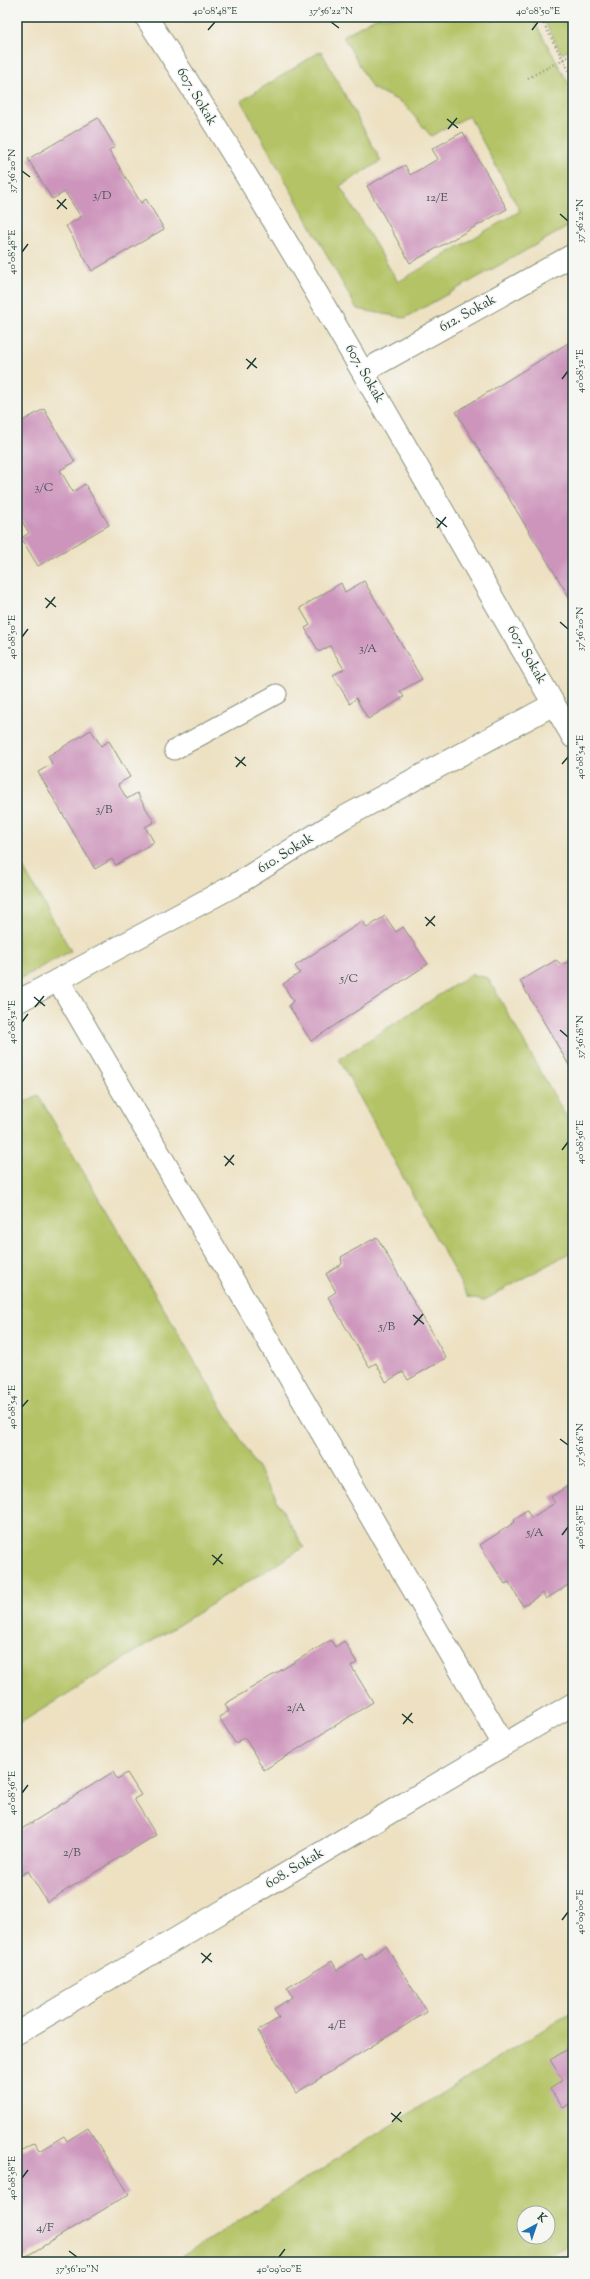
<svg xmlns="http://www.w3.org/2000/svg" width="590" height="2279" font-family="'Sorts Mill Goudy',serif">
	<rect width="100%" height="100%" fill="#f6f6f2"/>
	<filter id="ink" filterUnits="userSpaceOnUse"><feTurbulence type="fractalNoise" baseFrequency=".025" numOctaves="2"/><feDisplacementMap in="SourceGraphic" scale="8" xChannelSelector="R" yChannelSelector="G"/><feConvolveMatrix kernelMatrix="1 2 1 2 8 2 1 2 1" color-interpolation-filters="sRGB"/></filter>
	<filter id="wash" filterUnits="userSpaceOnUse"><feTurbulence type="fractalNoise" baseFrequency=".012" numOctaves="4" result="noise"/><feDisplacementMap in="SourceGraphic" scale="16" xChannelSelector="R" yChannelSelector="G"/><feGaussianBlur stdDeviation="0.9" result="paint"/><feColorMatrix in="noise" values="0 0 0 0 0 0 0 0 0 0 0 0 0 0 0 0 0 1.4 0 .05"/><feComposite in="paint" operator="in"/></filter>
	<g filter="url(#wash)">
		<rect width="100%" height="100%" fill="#ede1c2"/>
		<g fill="#b4c365" stroke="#6a804c" fill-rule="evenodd">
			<polygon points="377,17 532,17 573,92 573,224 405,318 357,309 241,101 321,51 381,161 340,186 398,282 520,211 469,116 431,136 403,103 372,88 343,36"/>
			<polygon points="542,17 573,17 573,48 562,54"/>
			<polygon points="17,857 71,951 17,980"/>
			<polygon points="472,974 488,978 573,1129 573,1251 483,1301 468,1297 339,1059"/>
			<polygon points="38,1095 304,1547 17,1725 17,1106"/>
			<path d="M 573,2011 L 573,2242 L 540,2262 L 173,2262 ZM 524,2213 L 548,2213 L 548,2237 L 524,2237 Z"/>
		</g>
		<g id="blocks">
			<g fill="#cd95bc">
				<polygon points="98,118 115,147 109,150 141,203 146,199 164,229 92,271 66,226 81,217 65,192 52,199 28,159"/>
				<polygon points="463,132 507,209 410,263 367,186 405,165 410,175 438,159 432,149"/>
				<polygon points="573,340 573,603 456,412"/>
				<polygon points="44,409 75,462 60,470 73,492 85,484 109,525 38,566 21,538 29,533 17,513 17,424"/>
				<polygon points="364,581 422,679 400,691 404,697 368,719 356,698 350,704 333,675 344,669 330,646 319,652 305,628 310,625 300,608 341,583 345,592"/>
				<polygon points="91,730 101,746 109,741 130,777 118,784 127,799 137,793 154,822 145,827 154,842 116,865 112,859 95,869 38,772 52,764 48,756"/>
				<polygon points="385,916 396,932 403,927 428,964 311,1041 289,1006 293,1001 283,984 300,973 295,966 363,921 367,928"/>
				<polygon points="573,959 573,1072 520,981 556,960 562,965"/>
				<polygon points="377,1237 446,1358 408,1380 403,1372 386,1382 376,1363 369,1367 328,1297 336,1292 326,1274 342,1264 341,1257"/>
				<polygon points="572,1483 573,1582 546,1599 543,1593 523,1606 509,1582 505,1584 480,1545 515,1522 514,1519 527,1510 531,1518 555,1503 551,1497"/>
				<polygon points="331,1640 335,1647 344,1641 357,1663 351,1666 373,1702 264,1770 245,1738 235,1743 219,1717 229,1711 225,1704"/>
				<polygon points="113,1772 117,1779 127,1773 141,1795 134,1799 156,1835 47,1902 28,1871 18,1877 17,1875 17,1832"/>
				<polygon points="386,1946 427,2012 296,2093 258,2031 279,2018 274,2009 292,1997 287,1988 332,1961 337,1970 362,1954 365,1960"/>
				<polygon points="573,2046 573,2102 563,2108 550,2089 563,2080 550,2060"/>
				<polygon points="88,2128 129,2194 17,2262 17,2153 34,2143 39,2151 64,2136 67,2141"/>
			</g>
		</g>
	</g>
	<g filter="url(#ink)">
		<use href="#blocks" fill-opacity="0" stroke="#868f7b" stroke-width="1"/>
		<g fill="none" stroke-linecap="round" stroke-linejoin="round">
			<g stroke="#868f7b" stroke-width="21">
				<polyline id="lane" points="174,750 277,694"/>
			</g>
			<g stroke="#868f7b" stroke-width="24">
				<g id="street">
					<path d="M 146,17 C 299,250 432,496 573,737"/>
					<polyline points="363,372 573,255"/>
					<polyline points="58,980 504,1745"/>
					<polyline points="17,1002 235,885 343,818 554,704"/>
					<polyline points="17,2033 573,1704"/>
				</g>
			</g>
			<g stroke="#868f7b" stroke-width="2.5" stroke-dasharray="1 3" stroke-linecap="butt">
				<polyline points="540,17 573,78"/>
				<polyline points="528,78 573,54"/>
			</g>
			<use href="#lane" stroke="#fff" stroke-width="19"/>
			<use href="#street" stroke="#fff" stroke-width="22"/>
		</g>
	</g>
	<path fill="none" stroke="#1f3d34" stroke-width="1.5" d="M 331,22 L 339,28M 208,30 L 215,22M 532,30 L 538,22M 447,119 L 458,128M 448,129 L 457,118M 22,171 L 30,177M 57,200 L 67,209M 57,209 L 66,199M 560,214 L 568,221M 22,252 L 28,244M 246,359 L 257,368M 247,369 L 256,358M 562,379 L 568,371M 436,518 L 447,527M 437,528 L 446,517M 45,598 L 56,607M 46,608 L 55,597M 560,622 L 568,629M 22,637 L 28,629M 235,757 L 246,766M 562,764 L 568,757M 236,767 L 245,757M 425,917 L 435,926M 426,926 L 435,916M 34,997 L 45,1006M 35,1007 L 44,996M 22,1022 L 28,1014M 560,1030 L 568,1037M 562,1150 L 568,1142M 224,1156 L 234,1165M 225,1166 L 234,1155M 413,1315 L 424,1324M 414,1325 L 423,1314M 22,1407 L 28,1400M 560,1439 L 568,1445M 562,1535 L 568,1527M 212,1555 L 223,1564M 213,1565 L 222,1554M 402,1714 L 413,1723M 403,1724 L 412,1713M 22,1793 L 28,1785M 562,1920 L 568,1912M 201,1953 L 212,1962M 202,1963 L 211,1953M 391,2113 L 402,2122M 392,2122 L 401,2112M 22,2178 L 28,2170M 69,2251 L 77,2257M 279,2257 L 285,2249"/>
	<g text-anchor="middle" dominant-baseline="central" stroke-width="3" stroke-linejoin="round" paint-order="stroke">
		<g font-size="12" fill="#4a5356">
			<text x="102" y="196">3/D</text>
			<text x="437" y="198">12/E</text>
			<text x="44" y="488">3/C</text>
			<text x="368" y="649">3/A</text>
			<text x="104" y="810">3/B</text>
			<text x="349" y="979">5/C</text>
			<text x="387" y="1327">5/B</text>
			<text x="535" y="1533">5/A</text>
			<text x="296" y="1708">2/A</text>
			<text x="72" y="1853">2/B</text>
			<text x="337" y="2025">4/E</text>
			<text x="45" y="2228">4/F</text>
		</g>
		<g font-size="14" fill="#1f3d34" stroke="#f6f6f2">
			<text transform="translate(196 97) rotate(59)">607. Sokak</text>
			<text transform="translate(468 314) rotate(-29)">612. Sokak</text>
			<text transform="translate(364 374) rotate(60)">607. Sokak</text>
			<text transform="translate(526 655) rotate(60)">607. Sokak</text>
			<text transform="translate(286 854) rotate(-32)">610. Sokak</text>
			<text transform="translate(295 1869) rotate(-31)">608. Sokak</text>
		</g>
	</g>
	<rect width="590" height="2279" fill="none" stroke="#f6f6f2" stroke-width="44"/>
	<g transform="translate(536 2225) rotate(40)"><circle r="19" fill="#f6f6f2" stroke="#a0aca6"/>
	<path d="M0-3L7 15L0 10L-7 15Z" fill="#1f6fb2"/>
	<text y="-6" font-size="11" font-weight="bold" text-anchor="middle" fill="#1f3d34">K</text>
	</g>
	<rect x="22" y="22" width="546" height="2235" fill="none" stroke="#1f3d34" stroke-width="1.5"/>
	<g font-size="10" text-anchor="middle" fill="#1f3d34">
		<text x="215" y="14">40°08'48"E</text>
		<text x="331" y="14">37°56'22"N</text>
		<text x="538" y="14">40°08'50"E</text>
		<text transform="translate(11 171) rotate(-90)" y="4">37°56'20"N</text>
		<text transform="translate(579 221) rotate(-90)" y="4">37°56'22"N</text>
		<text transform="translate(11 252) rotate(-90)" y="4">40°08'48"E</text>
		<text transform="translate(579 371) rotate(-90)" y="4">40°08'52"E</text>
		<text transform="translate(579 629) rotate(-90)" y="4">37°56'20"N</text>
		<text transform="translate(11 637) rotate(-90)" y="4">40°08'50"E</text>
		<text transform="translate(579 757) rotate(-90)" y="4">40°08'54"E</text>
		<text transform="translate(11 1022) rotate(-90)" y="4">40°08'52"E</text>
		<text transform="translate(579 1037) rotate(-90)" y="4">37°56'18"N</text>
		<text transform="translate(579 1142) rotate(-90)" y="4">40°08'56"E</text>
		<text transform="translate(11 1407) rotate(-90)" y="4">40°08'54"E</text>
		<text transform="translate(579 1445) rotate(-90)" y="4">37°56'16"N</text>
		<text transform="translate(579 1527) rotate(-90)" y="4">40°08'58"E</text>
		<text transform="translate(11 1793) rotate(-90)" y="4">40°08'56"E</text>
		<text transform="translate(579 1912) rotate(-90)" y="4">40°09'00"E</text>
		<text transform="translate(11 2178) rotate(-90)" y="4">40°08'58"E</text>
		<text x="77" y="2272">37°56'10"N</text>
		<text x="279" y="2272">40°09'00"E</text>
	</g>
</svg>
